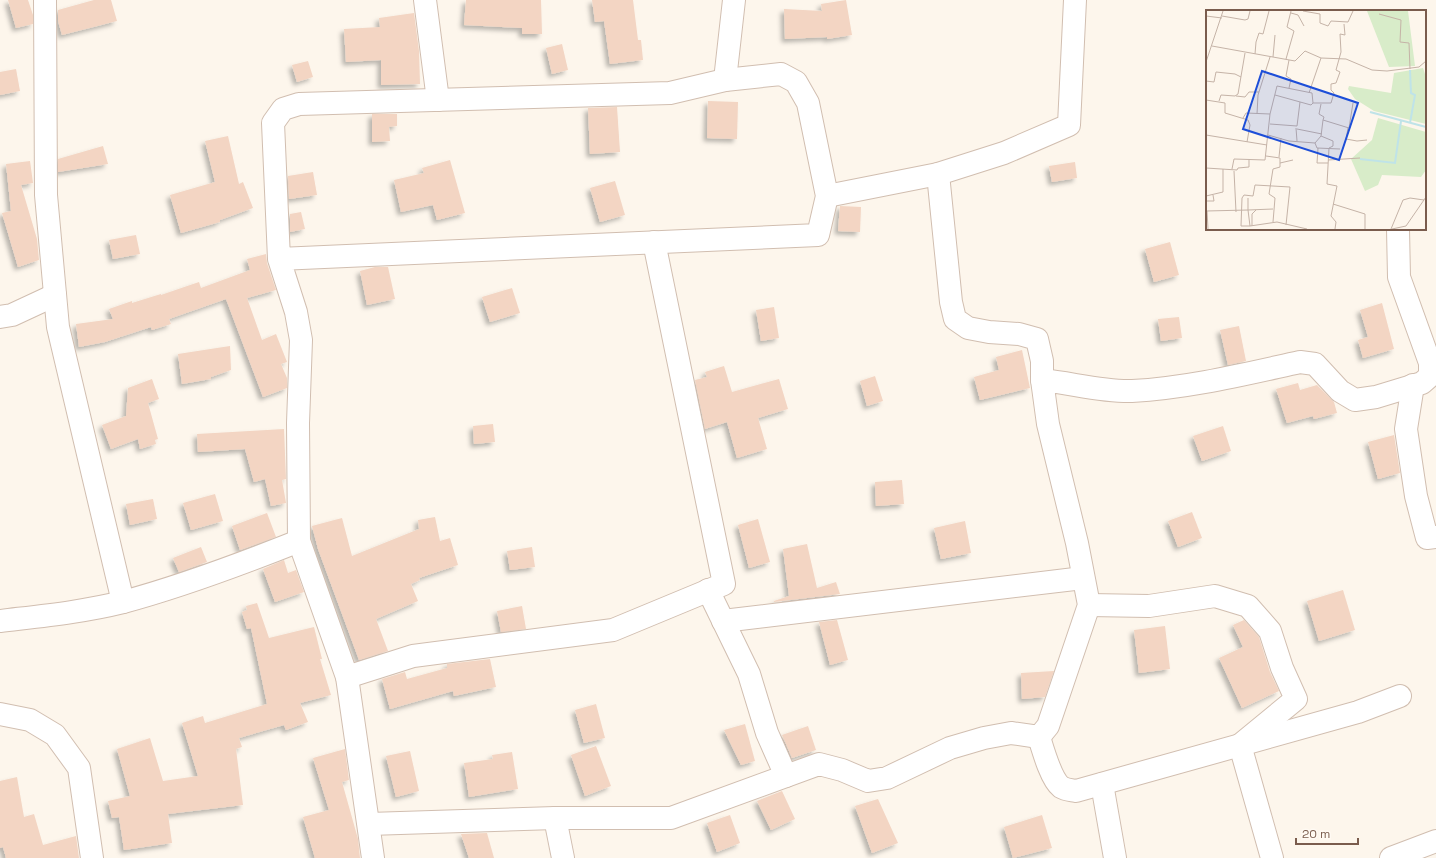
<svg xmlns="http://www.w3.org/2000/svg" width="1436" height="858" font-family="'Space Grotesk',sans-serif">
	<defs>
		<filter id="shadow"><feDropShadow dx="-3.5" dy="3.5" stdDeviation="2" flood-color="#0004"/></filter>
	</defs>
	<rect width="100%" height="100%" fill="#fdf6ec"/>
	<g fill="#f3d5c3" filter="url(#shadow)">
		<polygon points="8,0 28,0 33,15 33,24 16,28"/>
		<polygon points="94,0 111,0 117,21 62,35 58,21 58,10"/>
		<polygon points="466,0 541,0 542,34 522,34 522,28 464,25"/>
		<polygon points="592,0 633,0 638,40 641,40 643,60 610,64 604,21 595,22"/>
		<polygon points="846,0 852,35 827,39 827,37 785,39 784,9 822,11 821,4"/>
		<polygon points="414,13 419,51 420,84 381,85 381,60 346,62 344,29 380,27 379,18"/>
		<polygon points="562,44 568,70 552,74 546,48"/>
		<polygon points="308,61 313,77 297,82 292,65"/>
		<polygon points="16,69 20,91 0,95 0,72"/>
		<polygon points="708,101 738,102 737,139 707,138"/>
		<polygon points="617,107 620,152 590,154 588,108"/>
		<polygon points="372,114 397,114 397,126 389,127 390,141 372,142"/>
		<polygon points="228,136 239,184 243,182 253,208 220,220 220,222 181,233 170,195 215,182 205,141"/>
		<polygon points="103,146 108,164 58,172 58,159"/>
		<polygon points="450,160 465,213 437,220 433,205 401,212 394,180 424,173 422,168"/>
		<polygon points="30,161 33,183 21,185 37,239 39,260 18,267 2,213 11,211 6,164"/>
		<polygon points="1075,162 1077,178 1052,182 1049,166"/>
		<polygon points="313,172 317,195 289,199 288,176"/>
		<polygon points="615,181 625,215 600,222 590,188"/>
		<polygon points="840,206 861,207 860,232 838,231"/>
		<polygon points="301,212 305,229 290,232 290,214"/>
		<polygon points="136,235 140,254 113,259 109,240"/>
		<polygon points="1170,242 1179,275 1154,282 1145,249"/>
		<polygon points="266,254 267,263 276,290 247,298 262,340 276,334 287,362 281,364 287,378 287,388 263,397 226,299 169,319 171,324 152,330 151,327 105,342 79,347 76,324 113,319 109,309 132,301 132,303 161,294 161,295 199,282 201,288 250,270 247,259"/>
		<polygon points="375,267 388,267 395,299 367,305 360,271"/>
		<polygon points="512,288 520,313 490,322 482,297"/>
		<polygon points="1382,303 1394,349 1363,358 1358,340 1368,337 1360,310"/>
		<polygon points="774,307 779,338 761,341 756,310"/>
		<polygon points="1179,317 1182,338 1161,341 1158,319"/>
		<polygon points="1239,326 1246,361 1228,365 1220,330"/>
		<polygon points="230,346 231,370 211,377 211,379 182,384 178,354"/>
		<polygon points="1022,350 1030,388 980,400 974,377 999,370 996,357"/>
		<polygon points="724,366 732,392 779,379 788,409 758,418 767,449 737,458 727,422 705,429 695,380 707,377 705,372"/>
		<polygon points="875,376 883,401 867,406 860,381"/>
		<polygon points="152,379 159,399 148,403 158,439 155,440 156,444 140,449 138,439 111,449 102,425 126,416 128,388"/>
		<polygon points="1298,383 1300,390 1317,385 1334,402 1337,413 1314,419 1313,416 1287,423 1276,389"/>
		<polygon points="493,424 495,442 474,444 473,426"/>
		<polygon points="1223,426 1231,451 1202,461 1193,436"/>
		<polygon points="284,429 286,479 282,480 286,503 271,506 265,479 254,482 245,449 198,452 197,434"/>
		<polygon points="1394,435 1400,473 1378,479 1368,442"/>
		<polygon points="902,480 904,504 876,506 875,482"/>
		<polygon points="215,494 223,521 191,530 183,503"/>
		<polygon points="153,499 157,519 130,525 126,504"/>
		<polygon points="1192,512 1202,538 1178,547 1168,521"/>
		<polygon points="267,513 276,537 240,550 232,526"/>
		<polygon points="435,517 440,541 450,538 458,565 419,578 420,580 411,584 418,601 376,619 388,651 359,660 318,549 312,526 342,518 352,556 419,529 418,520"/>
		<polygon points="758,519 770,562 749,568 738,525"/>
		<polygon points="965,521 971,553 941,559 934,528"/>
		<polygon points="807,544 817,588 836,582 840,594 774,602 774,601 789,596 783,549"/>
		<polygon points="201,547 207,562 179,572 173,558"/>
		<polygon points="532,547 535,567 510,570 507,551"/>
		<polygon points="284,560 288,573 296,570 304,592 275,602 263,569"/>
		<polygon points="1343,590 1355,630 1319,641 1307,601"/>
		<polygon points="257,603 269,638 314,627 322,659 320,659 331,695 300,703 308,722 286,730 284,725 239,738 242,747 236,749 243,805 168,814 172,843 124,850 119,817 112,818 108,801 130,796 117,749 150,738 163,781 198,776 182,723 203,716 205,723 267,704 251,628 247,629 242,612 247,610 246,606"/>
		<polygon points="522,606 526,629 501,632 497,611"/>
		<polygon points="837,620 848,660 830,665 819,622"/>
		<polygon points="1244,620 1259,637 1270,672 1279,691 1242,708 1219,658 1243,647 1233,625"/>
		<polygon points="1165,626 1170,669 1139,673 1134,630"/>
		<polygon points="490,659 496,687 454,696 453,691 390,709 382,679 405,672 407,679 447,668 447,664"/>
		<polygon points="1054,671 1045,697 1022,699 1021,673"/>
		<polygon points="596,704 605,738 584,743 575,710"/>
		<polygon points="745,724 755,761 741,765 724,730"/>
		<polygon points="808,726 816,750 792,758 782,735"/>
		<polygon points="596,746 611,786 585,796 571,755"/>
		<polygon points="345,749 349,780 342,782 358,839 360,858 315,858 303,817 329,810 313,758"/>
		<polygon points="410,751 419,791 396,797 386,756"/>
		<polygon points="512,752 518,789 469,797 464,763 493,759 492,755"/>
		<polygon points="17,777 24,817 34,814 43,845 76,836 79,858 6,858 3,847 0,848 0,781"/>
		<polygon points="782,791 795,819 771,830 757,801"/>
		<polygon points="878,799 898,843 872,853 855,806"/>
		<polygon points="730,815 740,843 717,852 707,823"/>
		<polygon points="1042,815 1052,848 1013,858 1004,827"/>
		<polygon points="487,833 494,858 469,858 461,834"/>
	</g>
	<g fill="none" stroke-linecap="round" stroke-linejoin="round">
		<g stroke="#d1beb0" stroke-width="24">
			<g id="minor">
				<polyline points="45,0 46,195 58,327 123,602"/>
				<polyline points="425,0 438,100"/>
				<polyline points="725,80 734,0"/>
				<polyline points="938,174 951,302 955,319 968,328 989,332 1019,334 1037,339 1042,361 1042,380"/>
				<polyline points="827,196 938,174 1004,153 1069,125 1075,0"/>
				<polyline points="279,259 818,235 827,196 808,103 796,82 781,74 725,80 670,93 299,104 283,109 273,123 279,259 296,312 301,340 298,423 299,541 347,677 373,858"/>
				<polyline points="0,317 12,315 55,295"/>
				<polyline points="1413,385 1406,429 1416,496 1427,538 1436,537"/>
				<polyline points="708,590 749,674 767,733 786,776"/>
				<polyline points="1089,605 1149,606 1215,596 1248,606 1270,631 1282,668 1296,699 1240,745 1272,858"/>
				<path d="M 0,621 C 41,616 83,612 123,602 C 183,586 241,564 299,541"/>
				<polyline points="723,621 1083,578"/>
				<polyline points="347,677 413,656 613,630 724,584 654,242"/>
				<polyline points="0,714 30,720 55,735 79,768 92,858"/>
				<path d="M 1039,737 C 1043,750 1051,779 1061,787 C 1066,790 1071,790 1076,791 L 1358,712 L 1400,696"/>
				<polyline points="1102,784 1115,858"/>
				<polyline points="555,818 563,858"/>
				<path d="M 369,824 L 555,818 L 671,818 L 819,764 L 842,770 L 868,781 L 887,778 L 950,748 L 984,738 L 1011,733 L 1039,737 L 1048,726 L 1089,605 L 1077,543 L 1048,424 L 1042,380 C 1072,383 1102,392 1132,391 C 1189,388 1245,374 1300,362 L 1315,364 L 1340,391 L 1355,400 L 1376,397 L 1422,383 L 1430,376 L 1430,363 L 1399,277 L 1398,229"/>
				<polyline points="1391,858 1436,841"/>
			</g>
		</g>
		<use href="#minor" stroke="#fff" stroke-width="22"/>
	</g>
	<g transform="translate(1206 10)">
		<rect width="220" height="220" fill="#fdf6ec"/>
		<path d="M 161,1 L 202,1 L 209,56 L 183,57 ZM 217,58 L 220,67 L 220,114 L 168,101 L 149,89 L 142,79 L 143,76 L 185,83 L 188,63 ZM 172,108 L 220,122 L 220,160 L 215,167 L 176,165 L 172,175 L 159,181 L 145,149 L 166,130 Z" fill="#d8ecc9"/>
		<path fill="none" stroke="#bfe3e8" stroke-width="2" d="M 164,102 L 220,117M 204,113 L 209,85 L 205,83 L 204,60M 154,149 L 189,153 L 195,111"/>
		<path fill="none" stroke="#c5b3a7" stroke-width="1" d="M 97,1 L 114,4 L 114,13 L 122,16 L 125,11 L 142,12 L 147,1M 85,3 L 92,5 L 98,16M 173,4 L 195,10 L 194,32 L 203,33 L 204,59M 0,6 L 16,8M 16,6 L 39,10 L 42,9 L 44,1M 6,36 L 89,51 L 99,41 L 115,48 L 140,49 L 166,60 L 181,61 L 213,57 L 220,51M 49,44 L 50,32 L 53,23 L 57,24 L 63,1M 67,47 L 69,25M 80,49 L 88,21 L 81,17 L 85,1M 0,52 L 17,1M 0,71 L 8,72 L 10,62 L 29,64 L 35,67M 83,78 L 85,69 L 80,66 L 83,50M 103,83 L 115,48M 69,85 L 105,95 L 107,93 L 125,93 L 128,83 L 125,80 L 125,74 L 130,73 L 134,62 L 130,60 L 135,42 L 134,24 L 139,25 L 138,14M 30,86 L 39,87 L 43,82 L 53,82M 0,90 L 19,93 L 19,103 L 42,110 L 44,115 L 41,132M 13,91 L 15,85 L 29,86 L 32,84 L 39,43M 115,94 L 113,104 L 118,107 L 117,110M 51,104 L 52,85 L 64,47M 37,108 L 40,103 L 64,104M 64,114 L 91,116 L 94,92M 90,118 L 91,131M 142,118 L 140,129 L 151,131 L 161,130M 91,119 L 116,124M 0,125 L 61,135M 62,125 L 83,131 L 109,133 L 115,126 L 117,110 L 143,118 L 147,93M 115,126 L 127,131 L 127,136 L 123,138 L 121,174 L 131,176 L 125,206 L 130,212 L 129,219M 109,133 L 111,138 L 134,139M 112,138 L 111,153 L 122,153M 60,146 L 74,148 L 74,157 L 67,159 L 63,184 L 69,188 L 67,212M 73,147 L 75,128M 122,150 L 154,148M 74,153 L 87,150M 0,158 L 31,160 L 32,158 L 43,157 L 43,150M 26,159 L 28,149 L 59,150 L 64,104 L 71,76 L 106,83 L 107,93M 28,161 L 30,202M 0,186 L 17,182 L 17,159M 42,188 L 42,200 L 67,199M 0,191 L 8,191 L 7,185M 127,194 L 159,204 L 159,219M 0,201 L 42,200 L 44,216 L 71,212 L 101,219M 1,201 L 2,219M 44,216 L 35,216 L 36,188 L 38,185 L 47,186 L 49,175 L 84,177 L 80,215M 46,216 L 46,204 L 50,200M 185,219 L 197,190 L 204,188 L 218,190M 186,219 L 200,216 L 220,187"/>
		<path fill="#1d4ed8" fill-opacity="0.15" stroke="#1d4ed8" stroke-width="2" d="M 56,61 L 152,93 L 133,150 L 37,119 Z"/>
		<rect width="220" height="220" fill="none" stroke="#7a5c4d" stroke-width="2"/>
	</g>
	<path d="M1296 838v6h62v-6" fill="none" stroke="#7a5c4d" stroke-width="2"/>
	<text x="1302" y="838" font-size="12" fill="#7a5c4d" stroke="#fffaf3" stroke-width="3" paint-order="stroke">20 m</text>
</svg>
